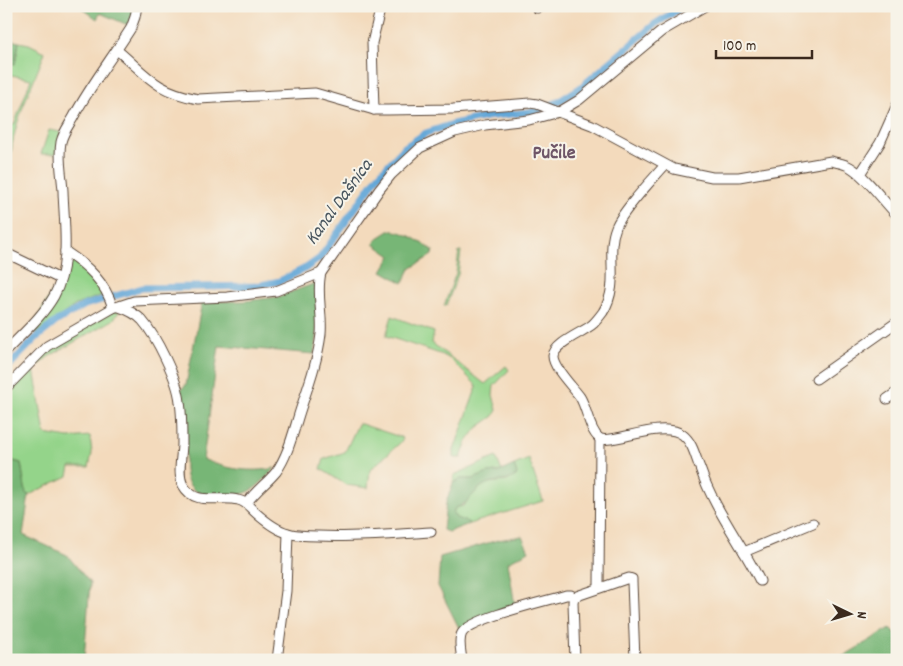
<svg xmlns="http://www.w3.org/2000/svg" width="903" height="666" font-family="Dekko,sans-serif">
	<rect width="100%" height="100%" fill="#f7f3e8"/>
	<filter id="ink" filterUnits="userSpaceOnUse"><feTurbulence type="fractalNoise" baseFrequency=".02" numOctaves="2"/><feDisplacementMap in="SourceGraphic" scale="10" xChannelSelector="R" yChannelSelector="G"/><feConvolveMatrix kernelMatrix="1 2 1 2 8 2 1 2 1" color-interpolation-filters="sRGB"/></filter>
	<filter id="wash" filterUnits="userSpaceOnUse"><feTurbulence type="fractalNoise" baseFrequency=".0096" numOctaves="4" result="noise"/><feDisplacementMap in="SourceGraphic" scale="20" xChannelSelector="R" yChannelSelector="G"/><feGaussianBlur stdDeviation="1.12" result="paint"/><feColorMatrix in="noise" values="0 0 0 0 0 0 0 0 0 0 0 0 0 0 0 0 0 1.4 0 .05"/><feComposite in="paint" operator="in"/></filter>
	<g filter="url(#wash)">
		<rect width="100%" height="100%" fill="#f3dabc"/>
		<g fill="#94d48a" stroke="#687f54">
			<path d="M 19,42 L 29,44 L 45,52 C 33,85 9,130 11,165 L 6,165 L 6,150 L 11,133 L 6,131 L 6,122 L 14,125 L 31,79 L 6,74 L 6,62 L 15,64 Z"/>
			<polygon points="49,130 61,132 57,154 41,154"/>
			<polygon points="459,251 461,251 458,274 446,306 444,306 456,273"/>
			<polygon points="70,260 79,264 105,294 76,305 36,333 31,329"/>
			<polygon points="118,309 119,312 113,320 48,357 34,369 45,434 69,438 90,436 92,453 89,467 70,467 68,476 29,495 26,494 21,463 6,459 6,394 49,348"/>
			<polygon points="392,316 434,332 432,343 485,384 506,366 509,370 494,386 493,395 497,410 494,416 477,428 466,443 461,458 454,458 454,450 477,386 450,359 443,355 386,336"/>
			<polygon points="358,424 361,424 403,438 401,442 370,470 368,488 346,485 321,469 324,459 345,452"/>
			<polygon points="496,457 502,471 488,473 473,479 461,479 453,483 454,475"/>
			<polygon points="529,459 543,501 469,524 456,518 453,513 455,508 463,506 477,490 487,483 507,481 517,475 514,465"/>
		</g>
		<g fill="#77b676" stroke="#59704a">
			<polygon points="79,6 133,6 133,14 128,25 100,13 97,19"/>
			<polygon points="6,39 19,42 15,64 6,62"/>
			<path d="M 389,231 C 404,229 420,243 433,250 L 432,255 L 410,269 L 403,283 L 382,271 L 391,256 L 374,244 L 378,238 Z"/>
			<path d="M 316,283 L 317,337 L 314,354 L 219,346 L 203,459 C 225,469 251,473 275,468 C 255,489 251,497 220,495 C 211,495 199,496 192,488 C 180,475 187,455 186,439 C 185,423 182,406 180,390 L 186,385 L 202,302 L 246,301 L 278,297 Z"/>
			<polygon points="6,459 21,463 26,494 29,495 23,535 67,555 90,583 84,660 6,660"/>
			<path d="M 514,465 L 517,475 C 506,484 498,479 486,484 C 473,490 470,504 455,508 L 453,513 L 456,518 L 468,522 L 469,524 L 448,532 L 443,530 L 446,503 L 453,483 L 460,479 L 473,479 L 488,473 L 499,472 Z"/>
			<polygon points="522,536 529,551 508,562 515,606 460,630 438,586 440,557 498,540"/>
			<polygon points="890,628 897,635 897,660 837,660"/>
		</g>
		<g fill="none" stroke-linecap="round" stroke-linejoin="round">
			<polyline stroke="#63a7d8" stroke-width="7" points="6,369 35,339 57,321 85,305 142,288 256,286 280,281 306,268 320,258 378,176 405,147 426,133 453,124 486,117 537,111 558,102 580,88 655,24 684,6"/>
		</g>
	</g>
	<g filter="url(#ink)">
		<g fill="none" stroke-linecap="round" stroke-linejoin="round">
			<g stroke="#574436" stroke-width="11">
				<g id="minor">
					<polyline points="537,6 537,8"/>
					<path d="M 117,50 C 148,76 155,91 198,99 L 315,93 L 374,110 L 388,110 L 453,109 L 530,103 L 537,104 L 592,125 L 674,169 L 712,177 L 739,177 L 831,161 C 837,163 844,163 850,167 C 866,176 883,201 897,215"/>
					<polyline points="374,110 372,43 381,6"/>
					<path d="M 665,165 C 652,180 623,210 616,227 C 605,254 621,283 603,312 C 600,316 597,320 593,324 C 584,332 554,343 553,356 C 553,368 573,387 580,397 C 587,408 589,430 599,438 C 610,446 662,419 683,435 C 693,443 695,456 700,468 C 714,509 741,543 760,581"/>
					<polyline points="860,174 880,143 897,105"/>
					<path d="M 65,251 C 88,266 105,282 113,308"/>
					<polyline points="6,253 60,279"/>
					<path d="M 119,307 C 128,310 135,313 142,320 C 156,336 178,380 180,402 C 182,415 182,430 182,443 C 182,456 177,474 183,485 C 195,507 219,495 238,500 C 247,502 249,507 256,513 C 265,521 276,530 288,533 C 297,536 308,536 318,536 C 356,538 394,534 431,532"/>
					<path d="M 6,351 C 22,334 42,317 54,296 C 71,265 64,225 63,191 C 62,175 58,158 61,142 C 63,133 69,125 73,118 C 90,86 112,58 131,28 L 135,17 L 137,6"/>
					<polyline points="816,379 897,322"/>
					<polyline points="6,388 47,346 113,308 134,301 227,297 276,291 321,273 379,190 391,175 420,148 455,132 485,125 529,120 559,112 579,100 662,31 705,6"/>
					<polyline points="887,399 897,392"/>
					<path d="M 247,503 C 255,491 267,483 276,472 C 289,454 294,429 301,408 C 309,384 318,359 321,334 C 323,314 316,293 321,273"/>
					<polyline points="744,552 813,523"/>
					<polyline points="599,587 600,439"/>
					<polyline points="277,660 286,591 288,533"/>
					<path d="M 462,660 C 461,652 458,640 462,633 C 471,618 546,601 566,595 L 571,595 L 574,597"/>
					<polyline points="575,660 573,602 574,597 629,578 632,579 632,582 635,660"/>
				</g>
			</g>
			<use href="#minor" stroke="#fff" stroke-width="9"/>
		</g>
	</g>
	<g text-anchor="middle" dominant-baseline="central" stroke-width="4" stroke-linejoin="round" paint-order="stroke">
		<g font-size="19" font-style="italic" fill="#49565f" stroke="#f7f3e8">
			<text transform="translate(340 203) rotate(-54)">Kanal Dašnica</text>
		</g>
		<g font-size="20" font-weight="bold" fill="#6f5668" stroke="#f7f3e8">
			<text x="554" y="154">Pučile</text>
		</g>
	</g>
	<rect width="903" height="666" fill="none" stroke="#f7f3e8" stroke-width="25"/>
	<g transform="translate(850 614) rotate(95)" stroke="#f7f3e8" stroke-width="4" paint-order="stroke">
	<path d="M0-4L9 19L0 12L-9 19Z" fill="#3b2a1e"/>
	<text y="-8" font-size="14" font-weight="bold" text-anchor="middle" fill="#3b2a1e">N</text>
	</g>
	<path d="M716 50v8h96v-8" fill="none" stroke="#3b2a1e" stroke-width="2.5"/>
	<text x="723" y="50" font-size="15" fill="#3b2a1e" stroke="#f7f3e8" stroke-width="4" paint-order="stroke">100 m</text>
</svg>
